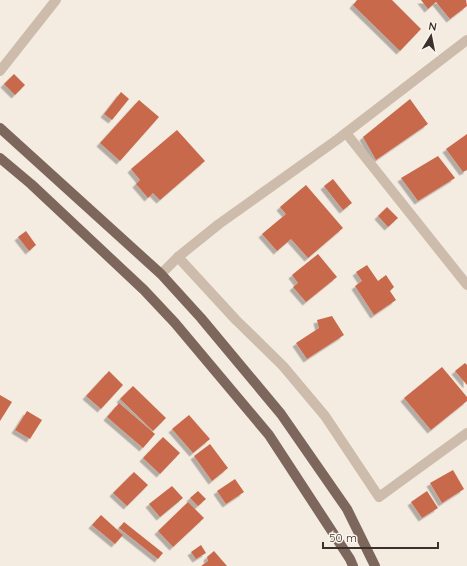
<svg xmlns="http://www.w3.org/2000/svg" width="467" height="566" font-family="Quicksand,sans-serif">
	<defs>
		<filter id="shadow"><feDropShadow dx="-3.5" dy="3.5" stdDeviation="0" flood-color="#0004"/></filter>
	</defs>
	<rect width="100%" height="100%" fill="#f4ebe1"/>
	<g fill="#c8694b" filter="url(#shadow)">
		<polygon points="357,0 392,0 421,29 400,51 353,5"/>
		<polygon points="421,0 466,0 467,6 450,19 436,2 428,9"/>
		<polygon points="14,74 25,85 15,95 4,84"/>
		<polygon points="121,92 129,99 112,120 104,114"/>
		<polygon points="410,99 428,124 376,160 363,137"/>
		<polygon points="139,100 159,117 120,161 100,143"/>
		<polygon points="177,130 205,161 160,200 153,193 148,198 136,184 140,180 131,169"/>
		<polygon points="467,134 467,170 463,172 446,149"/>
		<polygon points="438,156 455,178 418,201 401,178"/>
		<polygon points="333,179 352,203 343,210 324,186"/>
		<polygon points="306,185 343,228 308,258 291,239 277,251 262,234 286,214 280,207"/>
		<polygon points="387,207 398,218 388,227 378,216"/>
		<polygon points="26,231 36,245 29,251 18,237"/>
		<polygon points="318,254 337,277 306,302 293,287 298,283 292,275"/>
		<polygon points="367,265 378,281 386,275 394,287 390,291 396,300 374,315 355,286 362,281 356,272"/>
		<polygon points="332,316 344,335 307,359 296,343 319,328 317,320"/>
		<polygon points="465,363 467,365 467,385 455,371"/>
		<polygon points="442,367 467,397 467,401 431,430 404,398"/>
		<polygon points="109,371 123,385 101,409 86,396"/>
		<polygon points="133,386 166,418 153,431 120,399"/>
		<polygon points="0,395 12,402 0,421"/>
		<polygon points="119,403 155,434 143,448 107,417"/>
		<polygon points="27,411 42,420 30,439 15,430"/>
		<polygon points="189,415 210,439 193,453 172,429"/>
		<polygon points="163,437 180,453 160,474 143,458"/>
		<polygon points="210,444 228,468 212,481 194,456"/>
		<polygon points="453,470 464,489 442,503 430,483"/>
		<polygon points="134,472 148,485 127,506 113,493"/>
		<polygon points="235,479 244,492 226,504 217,491"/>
		<polygon points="172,486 183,498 160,517 149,504"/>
		<polygon points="198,491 206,499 198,506 190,498"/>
		<polygon points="427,491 438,508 422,518 411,502"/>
		<polygon points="188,502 204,518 173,547 158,531"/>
		<polygon points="101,515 123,535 115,544 92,525"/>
		<polygon points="124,522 163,553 158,559 119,528"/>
		<polygon points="201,545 206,553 196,559 191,552"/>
		<polygon points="214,551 227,566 201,566 208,561 207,557"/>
	</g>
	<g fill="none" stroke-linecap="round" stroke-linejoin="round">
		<g stroke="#cdbbac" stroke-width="10">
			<polyline points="0,71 56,0"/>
			<polyline points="346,133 467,285"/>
			<polyline points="178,257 236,320 283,366 325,416 379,497 467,433"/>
			<polyline points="161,274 178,257 219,224 338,139 467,40"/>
		</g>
		<g stroke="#7d675c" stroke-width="10">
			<polyline points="0,128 161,274 201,318 281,414 347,509 375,566"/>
			<polyline points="0,158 31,184 144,290 175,323 269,435 350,559 353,566"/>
		</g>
	</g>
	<g transform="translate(431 36) rotate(10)" stroke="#fbf5ee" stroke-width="3" paint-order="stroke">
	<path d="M0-3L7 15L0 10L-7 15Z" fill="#3b302b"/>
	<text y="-6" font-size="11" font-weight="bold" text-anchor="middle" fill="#3b302b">N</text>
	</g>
	<path d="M323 542v6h115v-6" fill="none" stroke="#3b302b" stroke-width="2"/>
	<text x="329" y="542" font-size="12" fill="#3b302b" stroke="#fbf5ee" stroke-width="3" paint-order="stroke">50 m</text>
</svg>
